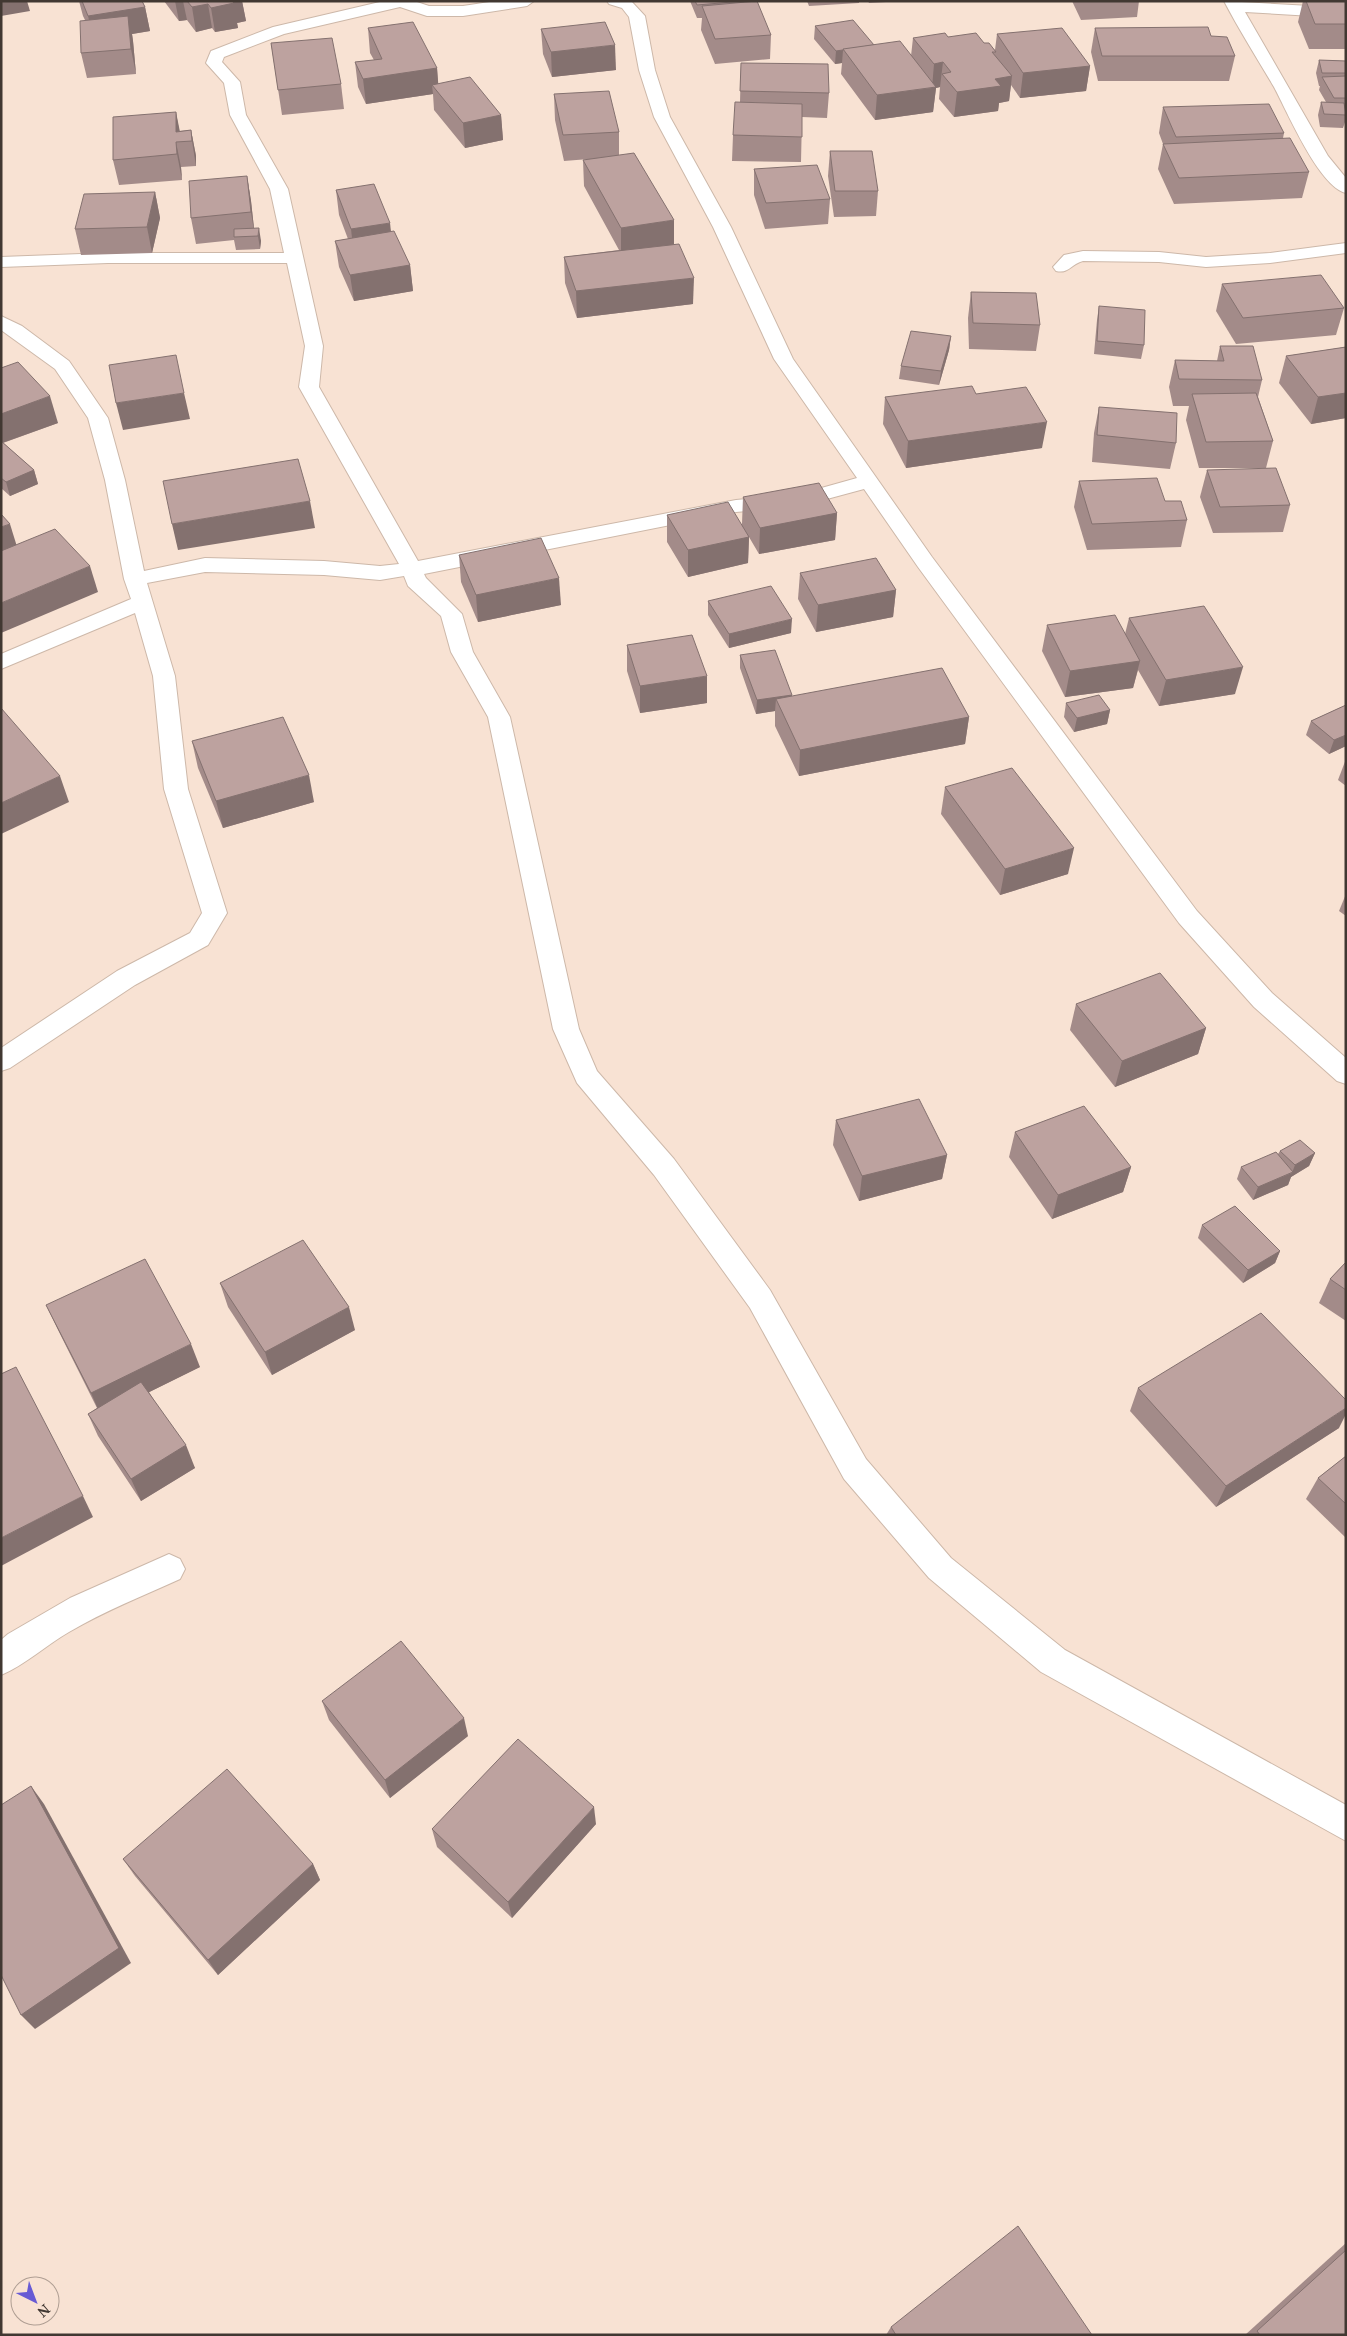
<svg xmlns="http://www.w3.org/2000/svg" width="1347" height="2336" font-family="'Noto Serif',serif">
	<rect width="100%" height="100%" fill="#f8e2d3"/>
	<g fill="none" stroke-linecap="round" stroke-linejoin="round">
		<g stroke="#cdb8a9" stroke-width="2">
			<g id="street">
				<polygon points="384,1 414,1 429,6 463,6 496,1 534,1 527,6 463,16 427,16 400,7 284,34 224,57 222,62 240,82 246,115 288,189 323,346 319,387 418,561 736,500 800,494 857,478 774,359 713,227 654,117 639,70 629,17 622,8 609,4 607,1 632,2 645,16 655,70 670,117 731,227 793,359 932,557 1197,911 1272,993 1346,1058 1346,1084 1337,1081 1254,1007 1179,923 918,567 864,489 801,506 736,512 424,574 426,578 462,614 473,652 510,717 579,1029 597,1071 674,1159 770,1290 866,1459 951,1558 1065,1650 1346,1805 1346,1841 1041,1672 929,1578 844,1479 750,1308 654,1175 577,1083 553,1029 488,717 451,652 441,616 408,586 404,576 380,580 324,575 205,572 147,583 175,676 188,789 227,913 208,945 135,985 10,1068 1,1071 1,1048 117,971 190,933 202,913 164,789 153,676 135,613 1,669 1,654 131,599 124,579 105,480 88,418 55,369 1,330 1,316 22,326 69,361 108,418 125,480 144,571 205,558 324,561 380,566 399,564 299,387 305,346 287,263 108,263 1,267 1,257 108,253 284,253 270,189 230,115 224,83 206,63 211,51 273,27"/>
				<path d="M 1224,1 L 1346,8 L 1346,18 L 1245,12 L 1328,156 L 1346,178 L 1346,193 C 1319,187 1287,111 1274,87 C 1257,58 1239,30 1224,1 Z"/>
				<path d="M 1346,243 L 1346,253 L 1270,263 L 1206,267 L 1159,262 L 1083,261 C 1071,264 1069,274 1056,271 L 1053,267 L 1064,255 L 1083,251 L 1159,252 L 1206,257 L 1270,253 Z"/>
				<path d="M 169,1554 L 180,1559 L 185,1569 L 180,1579 C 143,1596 104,1611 69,1632 C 46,1645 24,1666 1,1675 L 1,1640 L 8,1634 L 70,1598 Z"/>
			</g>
		</g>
		<use href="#street" fill="#fff" fill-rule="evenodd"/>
	</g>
	<g fill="#a38b89">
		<polygon points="79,1 142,1 145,7 150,31 132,34 133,41 136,74 87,78 81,53 85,20 83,16"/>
		<polygon points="164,1 242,1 246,21 237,23 238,28 215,32 212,28 196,32 187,20 179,21"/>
		<polygon points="690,1 744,1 744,2 771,35 770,59 715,64 701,30 702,18 697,18"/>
		<polygon points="807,1 859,1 859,3 809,6"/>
		<polygon points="868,1 903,1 869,3"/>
		<polygon points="1072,1 1139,1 1137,17 1081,20"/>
		<polygon points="1303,1 1346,1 1346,49 1309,49 1298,22"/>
		<polygon points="815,26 911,56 913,38 948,37 984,43 995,50 997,34 1090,66 1086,91 1020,98 1011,85 1009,101 999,103 998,111 954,117 939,99 940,87 936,88 933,112 875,120 841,74 842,63 835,64 814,39"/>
		<polygon points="368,28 437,68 438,84 501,115 503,140 465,148 434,110 433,94 366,104 358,87 355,62 374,60 370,53"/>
		<polygon points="1095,28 1211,36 1235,56 1229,81 1098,81 1091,52"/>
		<polygon points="541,29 616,70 552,77 543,54"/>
		<polygon points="271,43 341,84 344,109 282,115"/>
		<polygon points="1319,60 1346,61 1346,119 1343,128 1320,127 1318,115 1321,102 1326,102 1319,90 1320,86 1319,86 1316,73"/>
		<polygon points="741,63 829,93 827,118 802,117 801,162 732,161 733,135 740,102"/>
		<polygon points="554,94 619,132 619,155 674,244 693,304 577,318 565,283 564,257 619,250 584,186 583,160 589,159 564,161 555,120"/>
		<polygon points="1163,107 1284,133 1283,138 1309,172 1302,198 1174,204 1158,169 1163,144 1159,133"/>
		<polygon points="176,112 179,131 191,130 196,156 196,166 181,167 182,180 119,185 113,160"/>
		<polygon points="830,151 878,191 876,216 834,217 828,176"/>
		<polygon points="754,169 830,199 828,224 765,229 754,195"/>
		<polygon points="247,176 251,201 254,228 261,241 260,249 236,250 234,240 196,244 191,218"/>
		<polygon points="336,190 391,231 410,265 413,291 354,301 339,267 335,241 348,239 339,215"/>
		<polygon points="155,192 160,218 152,253 81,255 75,229"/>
		<polygon points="1222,284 1344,308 1336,335 1236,344 1216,311"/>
		<polygon points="971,292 1040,325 1036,351 969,349 968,318"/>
		<polygon points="1099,306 1144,345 1141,359 1094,354 1097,320"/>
		<polygon points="951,336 949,350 939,385 899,379 901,366"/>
		<polygon points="1220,346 1262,380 1258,397 1273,441 1266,468 1199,468 1186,420 1189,406 1173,406 1169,387 1175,360 1217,361"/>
		<polygon points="1346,347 1346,418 1311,424 1279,383 1286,356"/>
		<polygon points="1,368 58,423 3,443 34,470 38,484 10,496 1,488"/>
		<polygon points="885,397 1042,448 906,468 883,424"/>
		<polygon points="1099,407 1176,443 1170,469 1092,462 1094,433"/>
		<polygon points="1207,470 1290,505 1283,532 1213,533 1200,497"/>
		<polygon points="1079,481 1165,501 1187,520 1181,547 1087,550 1074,507"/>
		<polygon points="743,497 837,513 835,540 759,554 749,537 748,563 688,577 667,542 667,515 742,524"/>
		<polygon points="459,555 561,605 478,622 461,582"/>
		<polygon points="800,573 896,590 893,617 816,632 798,599"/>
		<polygon points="708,601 791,633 729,648 708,615"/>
		<polygon points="1129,618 1235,694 1159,706 1138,670 1133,688 1065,697 1042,651 1047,625 1125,634"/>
		<polygon points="627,645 707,703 640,713 627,671"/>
		<polygon points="740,655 792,696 969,717 965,744 799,776 775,726 775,711 756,714 740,668"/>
		<polygon points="1066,703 1110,710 1107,724 1074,732 1064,717"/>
		<polygon points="1346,705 1346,746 1329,754 1306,735 1311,721"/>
		<polygon points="192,741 314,802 223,828 198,768"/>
		<polygon points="1346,759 1346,786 1338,780"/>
		<polygon points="945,787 1068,874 1000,895 941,814"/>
		<polygon points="1346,894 1346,916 1339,911"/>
		<polygon points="1076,1004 1206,1028 1198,1054 1115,1087 1070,1030"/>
		<polygon points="836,1120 947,1155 942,1179 859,1201 833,1145"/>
		<polygon points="1015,1132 1131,1167 1123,1192 1052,1219 1009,1157"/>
		<polygon points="1280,1151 1315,1153 1309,1166 1291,1177 1288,1185 1253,1200 1237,1179 1241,1167 1278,1154"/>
		<polygon points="1202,1225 1280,1251 1275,1263 1243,1283 1198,1238"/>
		<polygon points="1346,1262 1346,1321 1319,1303 1330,1279"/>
		<polygon points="220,1283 355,1330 272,1375 228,1307"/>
		<polygon points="46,1305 200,1367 149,1392 195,1468 141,1501 98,1436 88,1414 97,1408 57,1328"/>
		<polygon points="1138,1388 1339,1428 1216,1507 1130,1411"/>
		<polygon points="1346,1456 1346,1538 1306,1499 1318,1478"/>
		<polygon points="322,1701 468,1736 390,1798 329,1720"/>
		<polygon points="596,1824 512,1918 437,1847 432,1829"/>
		<polygon points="123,1859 313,1864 320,1880 218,1975 135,1876"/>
		<polygon points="1346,2243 1346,2335 1245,2335"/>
		<polygon points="891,2327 1092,2335 886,2335"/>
	</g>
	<g fill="#84716f">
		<polygon points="1,1 27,1 30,11 1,16"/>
		<polygon points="175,1 183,1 187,20 179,21"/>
		<polygon points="231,1 242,1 246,21 237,23 238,28 215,32 211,8"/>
		<polygon points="208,4 212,28 196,32 192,7"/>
		<polygon points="145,7 150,31 132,34 133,41 136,74 131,49 94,41 88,16"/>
		<polygon points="615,45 616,70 552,77 551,52"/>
		<polygon points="843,50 842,63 835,64 836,51"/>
		<polygon points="943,62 940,87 936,88 933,112 875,120 877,95 932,88 934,64"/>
		<polygon points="1090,66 1086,91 1020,98 1023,73"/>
		<polygon points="437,68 439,93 432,85 433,94 366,104 363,79"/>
		<polygon points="1012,76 1009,101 999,103 998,111 954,117 957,92 995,79"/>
		<polygon points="176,112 181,137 176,132"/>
		<polygon points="501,115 503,140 465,148 463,123"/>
		<polygon points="191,130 196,156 196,166 192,141"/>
		<polygon points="176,142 181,167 182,180 177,154"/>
		<polygon points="247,176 251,201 255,238 251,212"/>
		<polygon points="155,192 160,218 152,253 147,227"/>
		<polygon points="674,220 674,246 621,254 621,228"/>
		<polygon points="390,223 393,249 354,255 351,229"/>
		<polygon points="259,228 261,241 260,249 258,236"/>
		<polygon points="410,265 413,291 354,301 350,275"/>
		<polygon points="694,278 693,304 577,318 576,291"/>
		<polygon points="951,336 949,350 939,385 941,371"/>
		<polygon points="184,393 190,419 123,430 116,403"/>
		<polygon points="1346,393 1346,418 1311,424 1318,397"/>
		<polygon points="50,396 58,423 2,443 1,414"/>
		<polygon points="1047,422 1042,448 906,468 908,441"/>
		<polygon points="34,470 38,484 10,496 6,482"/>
		<polygon points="310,501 315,528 178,550 172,524"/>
		<polygon points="837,513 835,540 759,554 760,528"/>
		<polygon points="10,524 18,550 1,557 1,527"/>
		<polygon points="749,537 748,563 688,577 688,550"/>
		<polygon points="90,566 98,592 1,633 1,603"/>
		<polygon points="559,578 561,605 478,622 476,595"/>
		<polygon points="896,590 893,617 816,632 818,605"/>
		<polygon points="792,619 791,633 729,648 729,634"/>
		<polygon points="1140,661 1133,688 1065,697 1070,671"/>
		<polygon points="1243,667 1235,694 1159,706 1166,680"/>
		<polygon points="707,676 707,703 640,713 640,686"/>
		<polygon points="792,695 792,709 776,699 775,711 756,714 757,700"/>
		<polygon points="1110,710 1107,724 1074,732 1077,718"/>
		<polygon points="969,717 965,744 799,776 800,750"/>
		<polygon points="1346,735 1346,746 1329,754 1334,740"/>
		<polygon points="309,775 314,802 223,828 216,801"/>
		<polygon points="60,776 69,802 1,834 1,803"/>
		<polygon points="1074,848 1068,874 1000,895 1005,869"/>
		<polygon points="1206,1028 1198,1054 1115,1087 1122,1061"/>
		<polygon points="1315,1153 1309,1166 1291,1177 1288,1185 1253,1200 1258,1187 1292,1173 1295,1165"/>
		<polygon points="947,1155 942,1179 859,1201 862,1176"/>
		<polygon points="1131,1167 1123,1192 1052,1219 1058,1195"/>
		<polygon points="1280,1251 1275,1263 1243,1283 1248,1270"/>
		<polygon points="349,1307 355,1330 272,1375 265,1352"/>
		<polygon points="191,1344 200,1367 101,1416 91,1393"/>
		<polygon points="1346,1408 1346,1414 1339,1428 1216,1507 1226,1486"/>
		<polygon points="186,1445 195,1468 141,1501 131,1479"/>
		<polygon points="83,1496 93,1517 1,1566 1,1538"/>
		<polygon points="464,1718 468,1736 390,1798 385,1780"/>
		<polygon points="31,1786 44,1804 131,1963 35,2029 21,2015"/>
		<polygon points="594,1807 596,1824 512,1918 508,1902"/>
		<polygon points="313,1864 320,1880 218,1975 208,1960"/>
	</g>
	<g fill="#bda29f" stroke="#84716f">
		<polygon points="82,1 142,1 145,7 88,16"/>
		<polygon points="187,1 232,1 234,3 211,8 208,4 192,7"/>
		<polygon points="695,1 744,1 697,5"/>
		<polygon points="757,1 771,35 715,39 702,6"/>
		<polygon points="1306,1 1346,1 1346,24 1315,24"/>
		<polygon points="128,16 131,49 81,53 80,21"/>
		<polygon points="853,20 874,45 836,51 815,26"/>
		<polygon points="413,22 437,68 363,79 355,62 382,59 368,28"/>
		<polygon points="605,22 615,45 551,52 541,29"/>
		<polygon points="1208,27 1211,36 1227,37 1235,56 1102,56 1095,28"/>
		<polygon points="1062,28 1090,66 1023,73 997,34"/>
		<polygon points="945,33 948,37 976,33 984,43 989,43 996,52 992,52 1012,76 995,79 1001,86 957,92 942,74 951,72 943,62 934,64 913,38"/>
		<polygon points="332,38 341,84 278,90 271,43"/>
		<polygon points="900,41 936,87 877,95 843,49"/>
		<polygon points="1319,60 1346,61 1346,73 1322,73"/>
		<polygon points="741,63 828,64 829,93 740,91"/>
		<polygon points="1346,76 1346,98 1334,98 1322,77"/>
		<polygon points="470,77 501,115 463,123 432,85"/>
		<polygon points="609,91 619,132 563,135 554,94"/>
		<polygon points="735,102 802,104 802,137 733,135"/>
		<polygon points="1321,102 1344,103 1346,115 1324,114"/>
		<polygon points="1269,104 1284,133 1176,137 1163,107"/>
		<polygon points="176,112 176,132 191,130 192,141 176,142 177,154 113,160 113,117"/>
		<polygon points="1290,138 1309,172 1179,178 1163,144"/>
		<polygon points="830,151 872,151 878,191 835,191"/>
		<polygon points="634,153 674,220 621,228 583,160"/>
		<polygon points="817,165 830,199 766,203 754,169"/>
		<polygon points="247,176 251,212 191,218 189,181"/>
		<polygon points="374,184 390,223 351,229 336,190"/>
		<polygon points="155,192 147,227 75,229 84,194"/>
		<polygon points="259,228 258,236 234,237 234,229"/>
		<polygon points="394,231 410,265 350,275 335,241"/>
		<polygon points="679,244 694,278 576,291 564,257"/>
		<polygon points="1321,275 1344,308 1243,318 1222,284"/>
		<polygon points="971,292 1036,293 1040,325 973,323"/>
		<polygon points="1099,306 1145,310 1144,345 1097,341"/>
		<polygon points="911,331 951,336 941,371 901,366"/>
		<polygon points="1220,346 1253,346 1262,380 1179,379 1175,360 1224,361"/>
		<polygon points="1346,347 1346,393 1318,397 1286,356"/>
		<polygon points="176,355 184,393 116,403 109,365"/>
		<polygon points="18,362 50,396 1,414 1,368"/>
		<polygon points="972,386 976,394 1026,387 1047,422 908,441 885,397"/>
		<polygon points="1256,393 1273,441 1206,442 1192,394"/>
		<polygon points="1099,407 1177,413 1176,443 1097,435"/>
		<polygon points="1,441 34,470 6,482 1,478"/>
		<polygon points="298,459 310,501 172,524 163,481"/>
		<polygon points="1276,468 1290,505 1220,507 1207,470"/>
		<polygon points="1157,478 1165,501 1181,501 1187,520 1092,524 1079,481"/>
		<polygon points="819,483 837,513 760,528 743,497"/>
		<polygon points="728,502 749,537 688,550 667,515"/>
		<polygon points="1,514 10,524 1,527"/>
		<polygon points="55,529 90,566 1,603 1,551"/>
		<polygon points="541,538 559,578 476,595 459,555"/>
		<polygon points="876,558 896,590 818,605 800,573"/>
		<polygon points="771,586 792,619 729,634 708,601"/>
		<polygon points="1204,606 1243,667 1166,680 1129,618"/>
		<polygon points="1115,615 1140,661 1070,671 1047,625"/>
		<polygon points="692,635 707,676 640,686 627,645"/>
		<polygon points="775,650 792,695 757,700 740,655"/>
		<polygon points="942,668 969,717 800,750 776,699"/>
		<polygon points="1099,695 1110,710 1077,718 1066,703"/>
		<polygon points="1346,705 1346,735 1334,740 1311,721"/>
		<polygon points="1,708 60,776 1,803"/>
		<polygon points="283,717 309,775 216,801 192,741"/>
		<polygon points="1012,768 1074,848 1005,869 945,787"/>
		<polygon points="1160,973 1206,1028 1122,1061 1076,1004"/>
		<polygon points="919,1099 947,1155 862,1176 836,1120"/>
		<polygon points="1084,1106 1131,1167 1058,1195 1015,1132"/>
		<polygon points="1300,1140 1315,1153 1295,1165 1280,1151"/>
		<polygon points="1276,1152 1293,1172 1258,1187 1241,1167"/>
		<polygon points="1235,1206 1280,1251 1248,1270 1202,1225"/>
		<polygon points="303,1240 349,1307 265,1352 220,1283"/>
		<polygon points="145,1259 191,1344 91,1393 46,1305"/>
		<polygon points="1346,1262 1346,1290 1330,1279"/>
		<polygon points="1261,1313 1346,1400 1346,1408 1226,1486 1138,1388"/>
		<polygon points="16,1367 83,1496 1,1538 1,1374"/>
		<polygon points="141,1382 186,1445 131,1479 88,1414"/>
		<polygon points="1346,1456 1346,1504 1318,1478"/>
		<polygon points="401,1641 464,1718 385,1780 322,1701"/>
		<polygon points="518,1739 594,1807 508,1902 432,1829"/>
		<polygon points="227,1769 313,1864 208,1960 123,1859"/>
		<polygon points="31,1786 119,1948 21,2015 1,1975 1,1805"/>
		<polygon points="1018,2226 1092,2335 896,2335 891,2327"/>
		<polygon points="1346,2250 1346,2335 1260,2335 1257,2331"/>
	</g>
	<rect width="1347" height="2336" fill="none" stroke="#413832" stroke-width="5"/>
	<g transform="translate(35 2301) rotate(138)"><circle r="24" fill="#f8e2d3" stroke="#af9e93"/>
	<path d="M0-4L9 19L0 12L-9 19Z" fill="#675ad4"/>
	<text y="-8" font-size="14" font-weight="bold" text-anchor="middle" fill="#413832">N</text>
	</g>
</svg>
